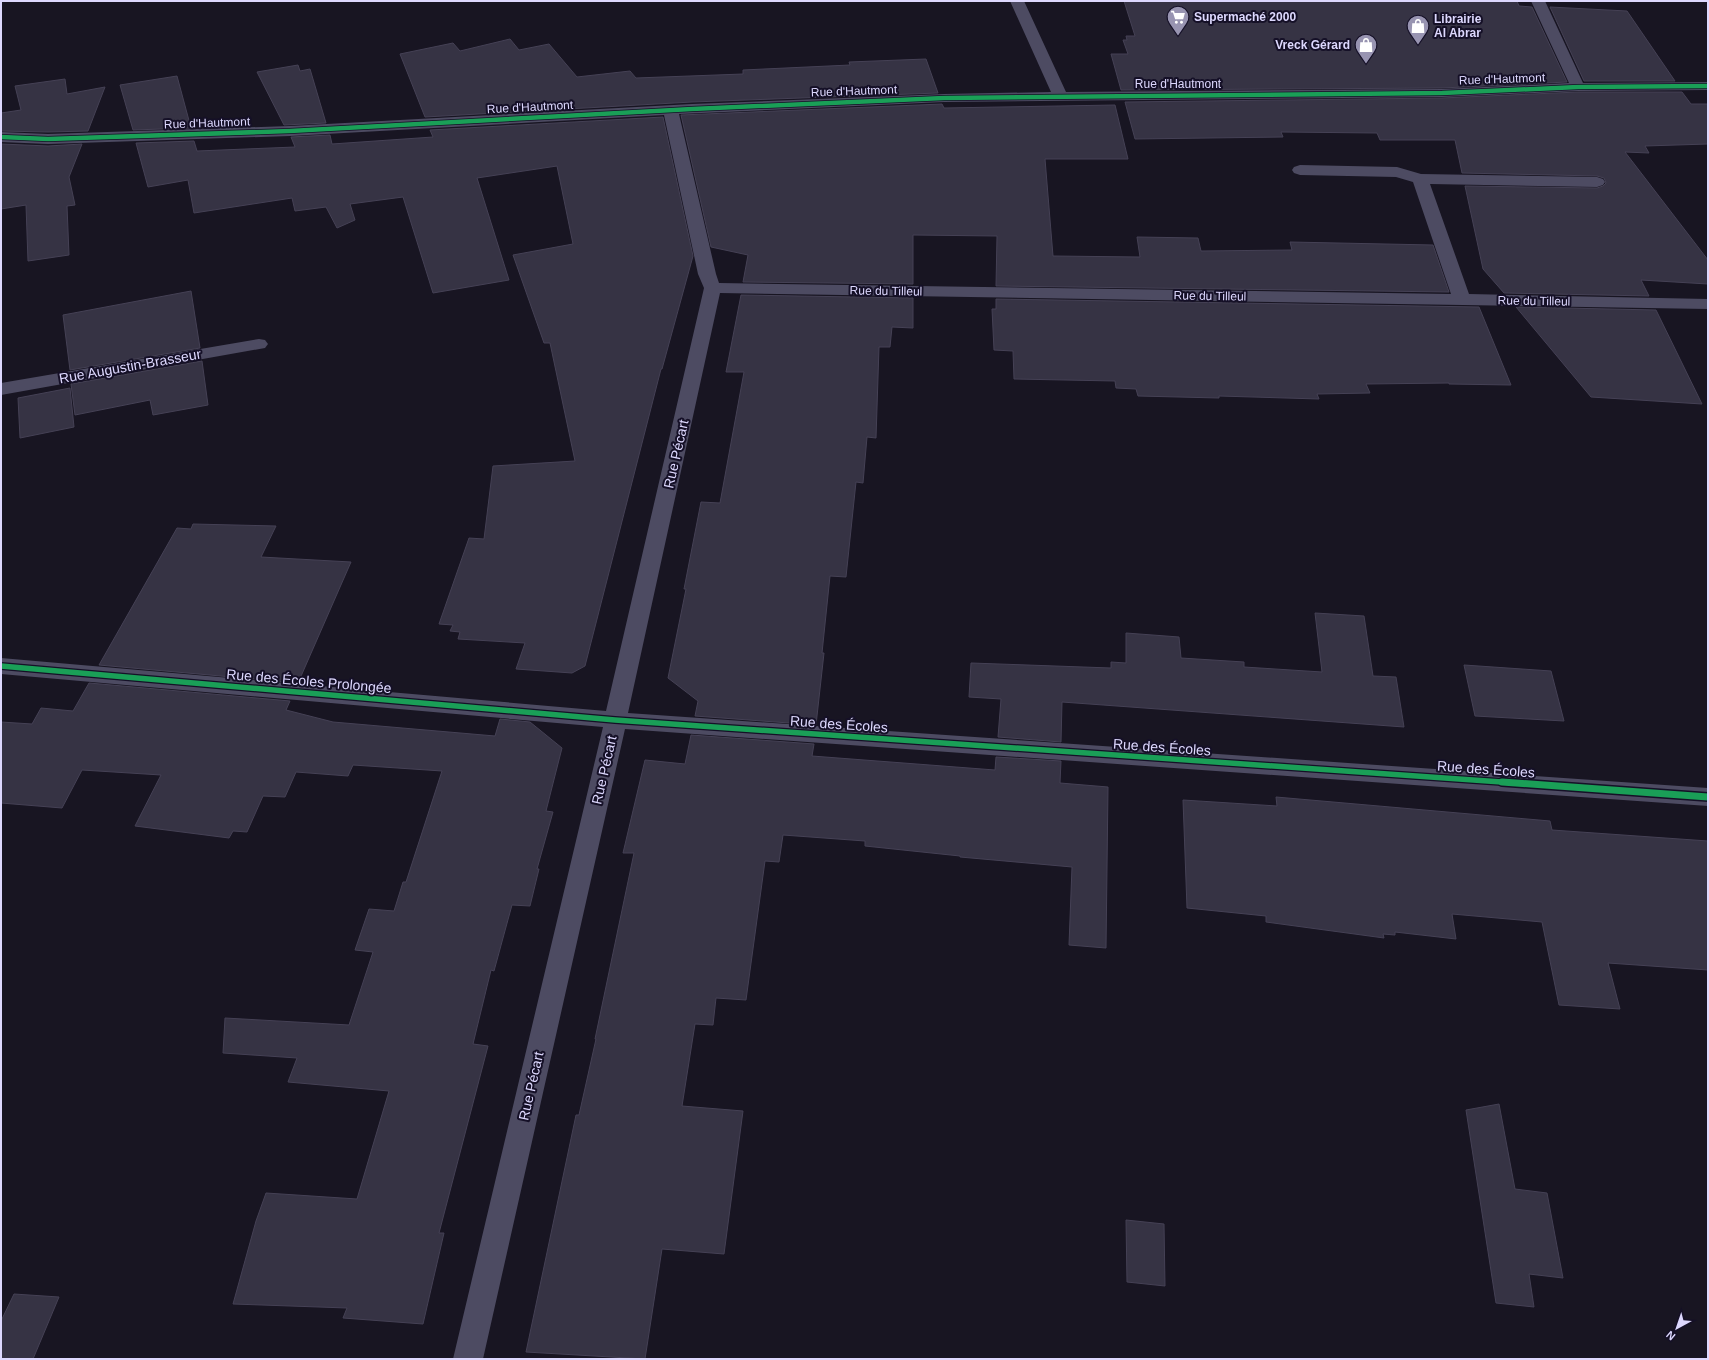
<svg xmlns="http://www.w3.org/2000/svg" width="1709" height="1360" font-family="Helvetica,sans-serif">
	<rect width="100%" height="100%" fill="#181522"/>
	<g fill="#363344" stroke="#454155">
		<polygon points="1124,1 1517,1 1519,6 1532,7 1567,82 1442,88 1121,90 1111,54 1128,54 1123,40 1127,40 1126,36 1135,36"/>
		<polygon points="1550,7 1627,11 1675,81 1584,81"/>
		<polygon points="510,39 519,50 549,44 577,77 630,71 636,78 743,74 743,70 850,65 849,62 926,59 938,93 692,102 425,117 400,54 453,43 460,51"/>
		<polygon points="298,65 300,71 310,69 326,123 284,125 257,72"/>
		<polygon points="177,76 191,128 133,130 120,85"/>
		<polygon points="65,79 67,94 105,87 88,131 48,132 1,131 1,113 21,110 15,86"/>
		<polygon points="1578,92 1682,92 1691,104 1708,104 1708,144 1645,146 1649,153 1625,152 1708,260 1708,284 1641,280 1649,296 1504,293 1483,269 1465,186 1597,188 1603,186 1606,183 1604,178 1597,176 1462,173 1455,140 1380,140 1377,133 1281,132 1283,137 1135,139 1125,102 1442,98"/>
		<polygon points="942,104 944,108 1115,105 1128,159 1045,159 1053,256 1140,257 1137,237 1198,238 1201,251 1292,250 1290,242 1433,245 1449,292 996,286 997,236 913,235 913,284 743,282 748,255 711,247 681,115"/>
		<polygon points="663,117 693,256 662,369 661,369 585,666 572,673 516,669 525,643 458,639 460,632 450,631 453,625 439,624 469,538 484,539 493,466 575,461 550,343 544,343 513,255 573,244 557,166 477,178 509,280 433,293 403,197 350,204 355,220 337,228 326,207 295,211 292,198 194,213 188,180 148,187 136,143 194,141 197,151 295,147 291,137 330,135 332,144 433,137 430,130"/>
		<polygon points="1,144 48,146 82,144 69,177 75,205 67,206 69,255 28,261 26,205 1,209"/>
		<polygon points="191,291 200,348 70,370 63,315"/>
		<polygon points="741,295 913,298 913,328 892,327 890,347 879,347 876,438 867,437 863,483 856,482 846,577 830,576 822,653 824,653 816,725 695,716 698,701 668,678 686,589 684,589 701,502 720,503 744,372 726,372"/>
		<polygon points="996,299 1479,307 1511,385 1449,384 1449,383 1366,384 1370,393 1317,394 1319,399 1219,396 1219,398 1138,396 1136,389 1116,388 1115,381 1014,379 1013,351 994,350 992,309 996,309"/>
		<polygon points="1516,307 1656,310 1702,404 1591,397"/>
		<polygon points="202,361 208,405 153,415 150,400 75,415 71,384"/>
		<polygon points="70,388 74,427 20,438 18,398"/>
		<polygon points="193,524 276,526 261,557 351,562 298,683 99,665 177,528 191,529"/>
		<polygon points="1315,613 1364,616 1373,676 1396,677 1404,727 1062,702 1061,742 998,737 1001,699 969,697 971,663 1111,668 1111,662 1126,663 1126,633 1179,637 1181,658 1244,662 1244,667 1322,672"/>
		<polygon points="1464,665 1551,671 1564,721 1475,716"/>
		<polygon points="89,683 290,701 286,710 333,722 495,736 500,719 530,722 562,748 546,811 553,812 537,869 539,869 530,906 512,905 494,971 491,970 473,1044 488,1046 439,1233 444,1233 423,1324 343,1318 347,1308 233,1304 256,1221 266,1193 357,1199 389,1091 288,1082 297,1058 223,1053 225,1018 349,1025 373,952 355,950 369,909 394,911 403,882 406,882 442,771 353,765 348,776 296,772 285,797 263,796 247,832 233,831 229,838 135,826 161,775 82,770 62,808 1,803 1,722 32,724 41,708 73,711"/>
		<polygon points="691,735 814,744 812,756 995,770 996,757 1061,761 1060,783 1108,787 1106,948 1069,945 1072,867 960,857 960,856 865,846 865,841 783,835 779,862 765,861 746,1000 716,998 713,1025 695,1024 682,1106 743,1111 724,1254 662,1249 645,1359 526,1352 576,1115 579,1115 596,1039 595,1039 634,853 623,853 645,760 685,764"/>
		<polygon points="1276,797 1550,821 1552,830 1708,841 1708,970 1608,963 1620,1009 1559,1005 1542,922 1452,914 1456,939 1395,932 1395,935 1383,934 1384,938 1266,922 1266,916 1187,908 1183,800 1277,806"/>
		<polygon points="1499,1104 1515,1189 1547,1193 1563,1278 1529,1274 1534,1307 1496,1303 1466,1110"/>
		<polygon points="1126,1220 1164,1224 1165,1286 1127,1282"/>
		<polygon points="14,1294 59,1297 33,1359 1,1359 1,1321"/>
	</g>
	<g fill="none" stroke-linecap="round" stroke-linejoin="round">
		<g fill="#4d4b62" fill-rule="evenodd">
			<polygon points="1010,1 1024,1 1066,92 1442,89 1569,83 1531,1 1545,1 1583,83 1708,82 1708,90 1578,91 1442,97 944,102 679,114 716,274 719,283 1451,294 1413,182 1396,177 1300,175 1294,173 1292,170 1294,167 1300,165 1397,167 1421,174 1597,177 1603,179 1605,182 1603,185 1597,187 1430,184 1469,294 1708,299 1708,309 720,293 628,713 1708,788 1708,806 625,729 483,1359 453,1359 603,727 1,674 1,658 606,711 704,288 698,274 664,115 290,136 48,144 1,142 1,132 48,134 290,126 692,104 944,94 1051,92"/>
			<polygon points="259,339 265,340 268,344 265,348 1,395 1,383"/>
		</g>
		<g stroke="#151027" stroke-width="6">
			<polyline id="cycleway-far2" points="1,137 48,139 290,131 692,109 944,98 1442,93 1578,87 1708,86"/>
		</g>
		<g stroke="#151027" stroke-width="8">
			<polyline id="cycleway-far1" points="1,666 615,720 1516,783"/>
		</g>
		<g stroke="#151027" stroke-width="10">
			<polyline id="cycleway" points="1502,782 1708,797"/>
		</g>
		<use href="#cycleway-far2" stroke="#1a9f57" stroke-width="4.5"/>
		<use href="#cycleway-far1" stroke="#1a9f57" stroke-width="5.5"/>
		<use href="#cycleway" stroke="#1a9f57" stroke-width="7"/>
	</g>
	<defs>
		<g id="supermarket-pin" transform="scale(1.15)"><path d="M0 17L-7.5 6A9.5 9.5 0 1 1 7.5 6Z" fill="#9894b1" stroke="#151027"/><path d="M-6-5.5h2.5l.6 2H6L4.5 2H-2.5L-4.4-4H-6ZM-1.5 3.2a1.3 1.3 0 1 0 .1 0ZM3 3.2a1.3 1.3 0 1 0 .1 0Z" fill="#fff"/></g>
		<g id="shop-pin" transform="scale(1.15)"><path d="M0 17L-7.5 6A9.5 9.5 0 1 1 7.5 6Z" fill="#9894b1" stroke="#151027"/><path d="M-5-2.5h2.3a2.7 3.5 0 0 1 5.4 0H5L5.5 6h-11ZM-1.5-2.5h3a1.5 2.3 0 0 0-3 0Z" fill="#fff"/></g>
	</defs>
	<g fill-rule="evenodd">
		<use href="#supermarket-pin" x="1178" y="17"/>
		<use href="#shop-pin" x="1418" y="26"/>
		<use href="#shop-pin" x="1366" y="45"/>
	</g>
	<g text-anchor="middle" dominant-baseline="central" stroke-width="4" stroke-linejoin="round" paint-order="stroke">
		<g font-size="12" font-weight="bold" fill="#ddd8fe" stroke="#151027" text-anchor="start">
			<text x="1194" y="17">Supermaché 2000</text>
			<text x="1434" y="19">Librairie<tspan x="1434" dy="14">Al Abrar</tspan></text>
			<text x="1350" y="45" text-anchor="end">Vreck Gérard</text>
		</g>
		<g font-size="12" fill="#ddd8fe" stroke="#151027">
			<text transform="translate(1502 79) rotate(-2)">Rue d'Hautmont</text>
			<text x="1178" y="84">Rue d'Hautmont</text>
			<text transform="translate(854 91) rotate(-2)">Rue d'Hautmont</text>
			<text transform="translate(530 107) rotate(-3)">Rue d'Hautmont</text>
			<text transform="translate(207 123) rotate(-2)">Rue d'Hautmont</text>
			<text transform="translate(886 291) rotate(1)">Rue du Tilleul</text>
			<text transform="translate(1210 296) rotate(1)">Rue du Tilleul</text>
			<text transform="translate(1534 301) rotate(1)">Rue du Tilleul</text>
		</g>
		<g font-size="14" fill="#ddd8fe" stroke="#151027">
			<text transform="translate(130 366) rotate(-10)">Rue Augustin-Brasseur</text>
			<text transform="translate(676 454) rotate(-77)">Rue Pécart</text>
			<text transform="translate(309 681) rotate(5)">Rue des Écoles Prolongée</text>
			<text transform="translate(839 724) rotate(4)">Rue des Écoles</text>
			<text transform="translate(1162 747) rotate(4)">Rue des Écoles</text>
			<text transform="translate(1486 769) rotate(4)">Rue des Écoles</text>
			<text transform="translate(604 770) rotate(-77)">Rue Pécart</text>
			<text transform="translate(531 1086) rotate(-77)">Rue Pécart</text>
		</g>
	</g>
	<rect width="1709" height="1360" fill="none" stroke="#ddd8fe" stroke-width="4"/>
	<g transform="translate(1677 1328) rotate(220)" stroke="#151027" stroke-width="3" paint-order="stroke">
	<path d="M0-3L7 15L0 10L-7 15Z" fill="#ddd8fe"/>
	<text y="-6" font-size="11" font-weight="bold" text-anchor="middle" fill="#ddd8fe">N</text>
	</g>
</svg>
